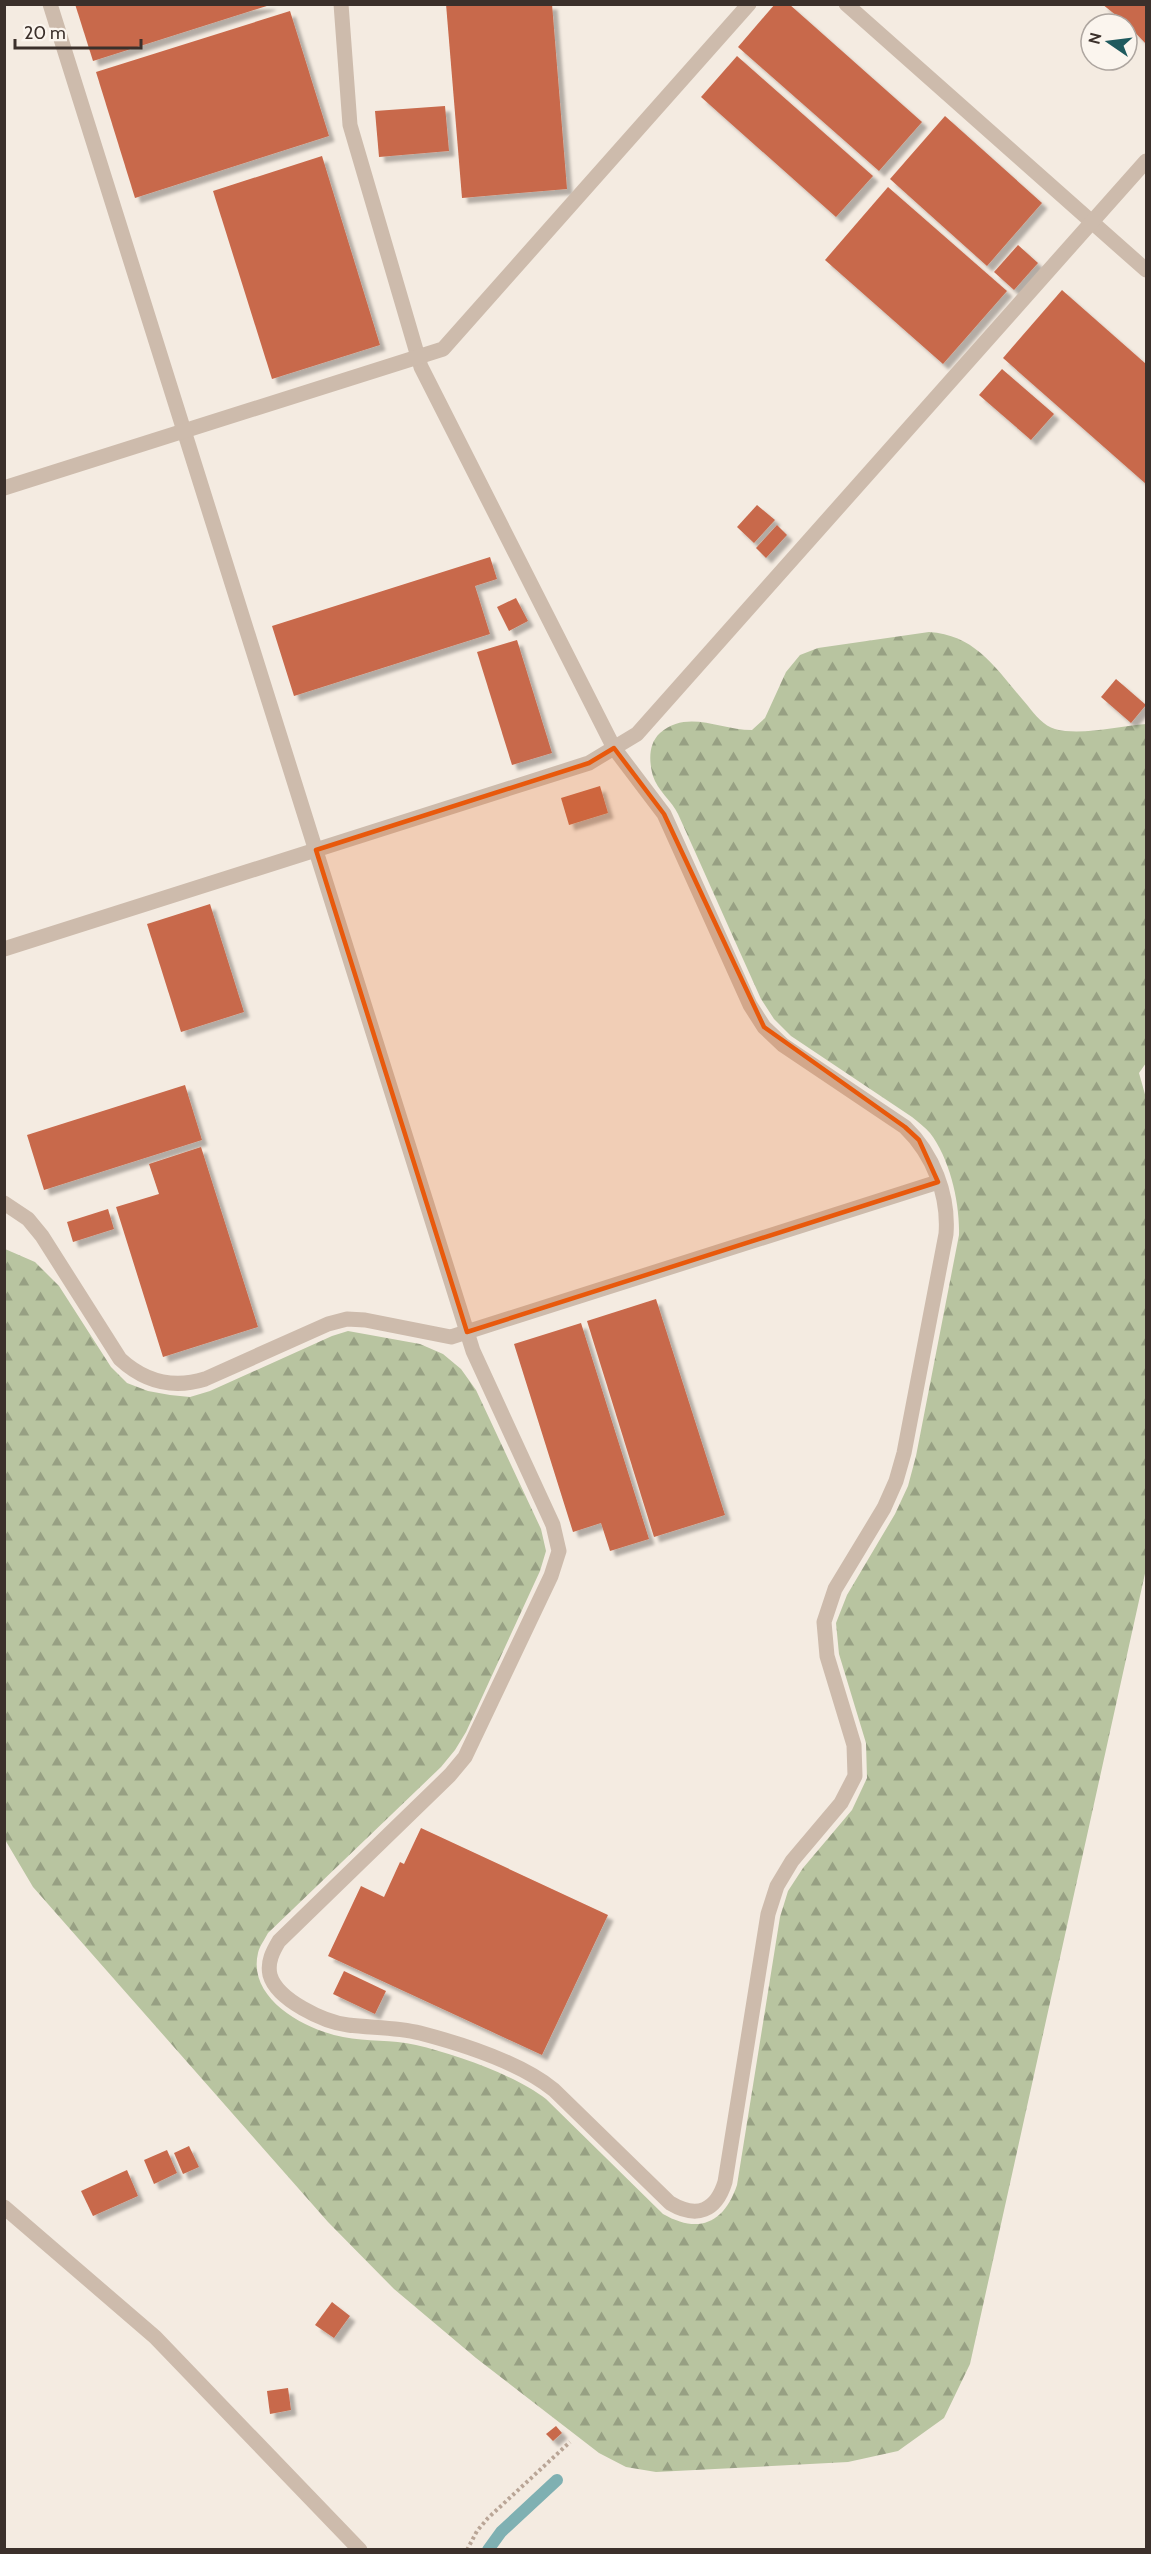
<svg xmlns="http://www.w3.org/2000/svg" width="1151" height="2554" font-family="Cabin,sans-serif">
	<defs>
		<pattern id="forest-firs" width="22" height="20" patternUnits="userSpaceOnUse" patternTransform="scale(1.5)"><rect width="22" height="20" fill="#b8c4a0"/><path d="M5 1l3.5 6h-7zM16 11l3.5 6h-7z" fill="#97a083"/></pattern>
		<filter id="shadow"><feDropShadow dx="5.5" dy="5.5" stdDeviation="1.5" flood-color="#0004"/></filter>
	</defs>
	<rect width="100%" height="100%" fill="#f4ebe1"/>
	<path fill="url(#forest-firs)" d="M 929,632 C 978,635 998,672 1028,706 C 1035,715 1044,726 1055,729 C 1080,736 1120,726 1146,724 L 1146,1063 L 1139,1073 L 1146,1098 L 1146,1569 L 970,2364 L 944,2418 L 898,2451 L 848,2462 L 656,2472 L 626,2467 L 599,2453 L 476,2358 L 394,2289 L 328,2222 L 33,1887 L 4,1838 L 5,1249 L 35,1262 L 59,1286 L 111,1367 L 127,1383 L 148,1391 L 170,1395 L 190,1397 L 210,1391 L 332,1336 L 348,1331 L 420,1344 L 443,1354 L 461,1369 L 476,1390 L 541,1529 L 546,1551 L 540,1571 L 466,1732 L 455,1750 L 441,1767 L 268,1933 C 265,1939 259,1947 258,1953 C 247,1999 306,2030 343,2037 C 367,2042 392,2039 416,2045 C 455,2054 515,2075 546,2099 L 663,2214 C 698,2234 724,2224 737,2185 L 780,1917 L 788,1891 L 803,1868 L 852,1810 L 867,1778 L 866,1743 L 839,1654 L 836,1623 L 847,1595 L 895,1514 L 908,1486 L 916,1456 L 959,1235 C 960,1203 950,1159 930,1133 C 925,1127 918,1122 912,1117 L 791,1036 L 774,1019 L 761,999 C 733,937 706,876 678,814 C 672,801 657,790 653,776 C 649,762 648,744 660,733 C 688,709 719,730 752,730 L 765,718 L 786,672 L 800,655 L 818,648 Z"/>
	<g fill="none" stroke-linecap="round" stroke-linejoin="round">
		<polyline stroke="#7fb0b2" stroke-width="12" points="488,2550 501,2532 557,2480"/>
	</g>
	<g fill="#c8694b" filter="url(#shadow)">
		<polygon points="75,4 270,4 270,5 93,61"/>
		<polygon points="446,4 552,4 567,189 462,198"/>
		<polygon points="775,4 789,4 922,122 879,171 738,47"/>
		<polygon points="1102,4 1146,4 1146,44 1127,24"/>
		<polygon points="290,11 329,136 135,198 96,72"/>
		<polygon points="737,56 873,176 836,217 701,97"/>
		<polygon points="445,106 449,151 379,157 375,111"/>
		<polygon points="945,116 1042,203 987,266 890,179"/>
		<polygon points="322,156 380,345 272,379 213,191"/>
		<polygon points="888,187 1007,291 943,364 825,260"/>
		<polygon points="1018,245 1038,263 1014,290 994,272"/>
		<polygon points="1062,290 1146,364 1146,484 1003,358"/>
		<polygon points="1002,369 1054,414 1031,440 979,395"/>
		<polygon points="757,505 775,520 754,543 737,527"/>
		<polygon points="777,525 787,535 766,558 756,548"/>
		<polygon points="490,557 497,579 475,586 490,634 294,696 272,626"/>
		<polygon points="516,598 528,621 509,631 497,607"/>
		<polygon points="517,640 552,753 512,765 477,652"/>
		<polygon points="1116,679 1146,705 1131,723 1101,697"/>
		<polygon points="600,786 608,813 569,825 561,798"/>
		<polygon points="210,904 244,1012 181,1032 147,924"/>
		<polygon points="185,1085 202,1140 44,1190 27,1135"/>
		<polygon points="201,1147 258,1327 163,1357 116,1207 159,1194 149,1164"/>
		<polygon points="108,1209 114,1229 73,1242 67,1222"/>
		<polygon points="656,1299 725,1515 654,1537 587,1321"/>
		<polygon points="581,1323 649,1539 610,1551 601,1523 573,1532 514,1344"/>
		<polygon points="421,1828 608,1915 542,2055 328,1956 361,1886 384,1897 400,1862 404,1864"/>
		<polygon points="344,1971 386,1991 375,2014 333,1994"/>
		<polygon points="189,2146 199,2167 183,2174 174,2153"/>
		<polygon points="167,2150 177,2173 154,2184 144,2160"/>
		<polygon points="127,2170 138,2196 93,2216 81,2191"/>
		<polygon points="332,2302 350,2316 334,2338 315,2325"/>
		<polygon points="288,2388 291,2410 270,2414 267,2391"/>
		<polygon points="556,2426 562,2433 553,2441 546,2434"/>
	</g>
	<g fill="none" stroke-linecap="round" stroke-linejoin="round">
		<polyline stroke="#b9a596" stroke-width="4" stroke-dasharray="3 3" stroke-linecap="butt" points="467,2550 477,2531 488,2518 570,2442"/>
		<g stroke="#cdbbac" stroke-width="15">
			<path d="M 50,4 L 473,1351 L 553,1525 L 559,1551 L 551,1576 L 465,1757 L 450,1775 L 279,1941 C 273,1951 267,1962 270,1975 C 277,2000 324,2022 348,2025 C 372,2028 396,2027 420,2033 C 462,2044 521,2063 554,2090 L 670,2203 C 697,2219 716,2211 725,2182 L 768,1914 L 777,1886 L 792,1861 L 841,1803 L 855,1776 L 854,1745 L 827,1656 L 824,1622 L 835,1589 L 884,1508 L 896,1481 L 904,1453 L 946,1234 C 949,1195 933,1154 905,1127 L 783,1045 L 764,1027 L 750,1005 L 664,814 L 614,748 L 421,367 L 350,125 L 341,4"/>
			<polyline points="846,4 1146,270"/>
			<polyline points="4,488 443,349 749,4"/>
			<polyline points="4,949 589,763 637,734 1146,161"/>
			<path d="M 4,1203 L 28,1219 L 42,1236 L 120,1359 C 145,1382 173,1389 205,1379 L 328,1324 L 347,1319 L 365,1320 L 451,1337 L 938,1182"/>
			<polyline points="4,2207 155,2337 360,2550"/>
		</g>
	</g>
	<path fill="#e8590c" fill-opacity="0.2" stroke="#e8590c" stroke-width="4.5" stroke-linejoin="round" d="M 614,748 L 664,814 L 764,1027 L 905,1127 L 919,1140 L 938,1182 L 467,1332 L 316,850 L 589,763 Z"/>
	<rect width="1151" height="2554" fill="none" stroke="#3b302b" stroke-width="12"/>
	<g transform="translate(1109 42) rotate(284)"><circle r="28" fill="#fbf5ee" stroke="#aea6a0" stroke-width="1.5"/>
	<path d="M0-4.5L10 22L0 15L-10 22Z" fill="#1f5a5e"/>
	<text y="-9" font-size="16" font-weight="bold" text-anchor="middle" fill="#3b302b">N</text>
	</g>
	<path d="M15 39v9h126v-9" fill="none" stroke="#3b302b" stroke-width="3"/>
	<text x="24" y="39" font-size="18" fill="#3b302b" stroke="#fbf5ee" stroke-width="4.5" paint-order="stroke">20 m</text>
</svg>
